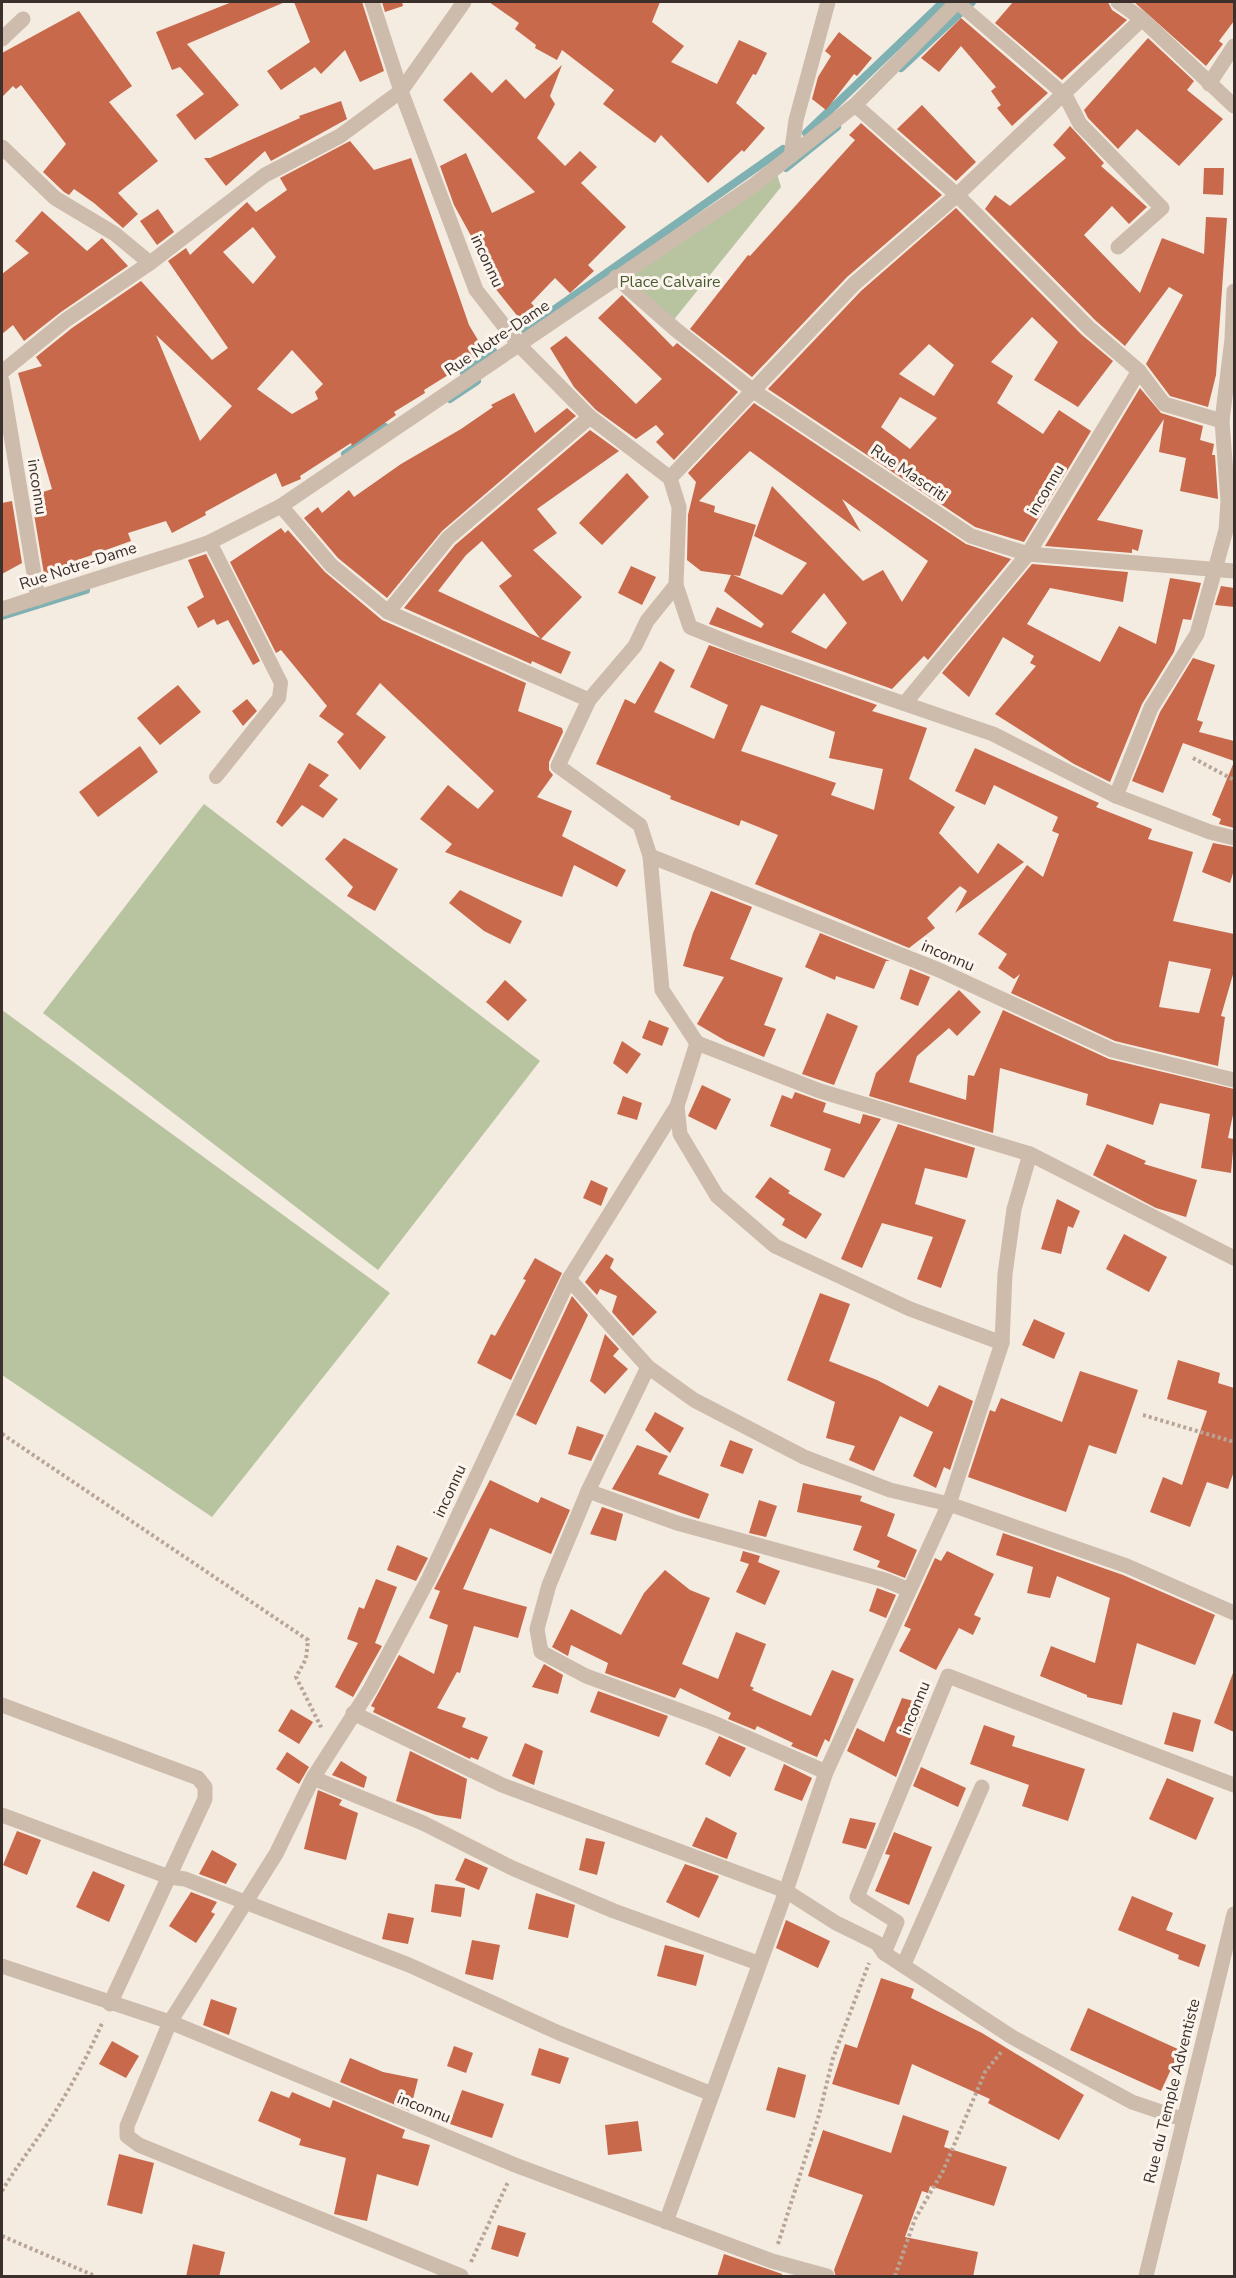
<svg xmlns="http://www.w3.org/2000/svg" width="1236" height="2278" font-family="'Nunito Sans',sans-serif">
	<rect width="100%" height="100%" fill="#f4ebe1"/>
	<g fill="#b8c4a0">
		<polygon points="777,174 781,187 672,322 629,278"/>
		<polygon points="204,804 540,1061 378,1270 43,1013"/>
		<polygon points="2,1010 390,1293 212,1517 2,1375"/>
	</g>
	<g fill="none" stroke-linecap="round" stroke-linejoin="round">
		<g stroke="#7fb0b2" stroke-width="8">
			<polyline points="901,68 972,2"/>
			<polyline points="806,133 943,2"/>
			<polyline points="786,168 837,127"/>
			<polyline points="525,330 783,149"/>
			<polyline points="464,373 494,352"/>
			<polyline points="450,399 477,381"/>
			<polyline points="345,454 385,427"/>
			<polyline points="2,616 86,590"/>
		</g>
	</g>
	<g fill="#c8694b" fill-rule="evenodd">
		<polygon points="232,2 285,2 187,44 239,105 195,140 176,115 204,94 180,67 172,70 156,32"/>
		<polygon points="294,2 362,2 384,71 360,82 345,50 321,74 315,67 281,90 267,71 310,42"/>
		<polygon points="382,2 402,2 403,6 385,12"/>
		<polygon points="489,2 660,2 652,22 684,46 671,62 717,84 739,40 767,53 756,75 753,74 736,103 765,128 744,152 742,150 708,183 661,135 655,143 603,104 614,90 562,50 557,60 535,48 536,45 515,29 519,23"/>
		<polygon points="1013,2 1108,2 1112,10 1127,20 1062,80 995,23"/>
		<polygon points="1134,2 1234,2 1234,21 1219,41 1223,44 1206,66"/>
		<polygon points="79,11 132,86 109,102 158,161 118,193 138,214 123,228 94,203 74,189 69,195 64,192 43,172 66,144 21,85 16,89 13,86 2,97 2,53"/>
		<polygon points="961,18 1048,93 1012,126 997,108 1001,105 991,91 996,87 961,46 939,72 921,58"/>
		<polygon points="839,32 872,58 857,76 854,74 826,110 812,99 818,77 831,56 825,51"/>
		<polygon points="1148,38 1194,81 1187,90 1223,119 1179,166 1137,129 1118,149 1088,118 1084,110"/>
		<polygon points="562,65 550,96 555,104 537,138 565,166 580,151 597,167 581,183 626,227 588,265 594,271 570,293 555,278 531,303 539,311 523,323 486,277 491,272 454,205 440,166 466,153 492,213 535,192 443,100 471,72 492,93 506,79 525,99"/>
		<polygon points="341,101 347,119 271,161 265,151 226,186 204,158 210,158 300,118 299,116"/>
		<polygon points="922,105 976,162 956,181 897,129"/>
		<polygon points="861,123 942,195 847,277 752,377 690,329 748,255 750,256 855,140 849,135"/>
		<polygon points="1070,126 1104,163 1101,166 1147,207 1129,224 1112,206 1084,235 1140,293 1162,238 1204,254 1206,217 1227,218 1216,375 1208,407 1170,396 1146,364 1183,295 1169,287 1125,346 1096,321 985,209 995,195 1010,206 1066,158 1053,145"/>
		<path d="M 350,141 L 374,170 L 411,158 L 469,325 L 485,352 L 424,390 L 425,393 L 394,412 L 396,415 L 352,446 L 351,443 L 300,476 L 301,479 L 282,487 L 276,473 L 205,512 L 206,515 L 172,533 L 166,521 L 128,533 L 131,541 L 78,560 L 79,567 L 44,574 L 31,496 L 52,489 L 18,373 L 42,366 L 36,357 L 72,328 L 141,281 L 212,360 L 228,348 L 168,261 L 186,248 L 190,255 L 247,202 L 256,212 L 287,190 L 280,178 ZM 253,227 L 276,257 L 253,284 L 223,252 ZM 156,335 L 232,406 L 200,441 ZM 292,350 L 323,384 L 315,392 L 318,399 L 292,414 L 257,389 Z"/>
		<polygon points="1204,168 1224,168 1223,195 1203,194"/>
		<path d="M 956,208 L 1082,335 L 1113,361 L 1078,407 L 1034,380 L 1058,342 L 1032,317 L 991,362 L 1013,376 L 997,403 L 1043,434 L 1059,410 L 1091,431 L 1024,542 L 975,527 L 768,389 L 861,291 ZM 929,344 L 954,365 L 934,396 L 899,374 ZM 900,397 L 937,418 L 910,449 L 881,427 Z"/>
		<polygon points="158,209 174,232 157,245 140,221"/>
		<polygon points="42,211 87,251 102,238 128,266 61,312 24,341 13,325 2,334 2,274 29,253 15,241"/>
		<polygon points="622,295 673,347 677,343 738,392 674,460 656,442 664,434 656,425 636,439 596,410 574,387 550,348 566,336 636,404 662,379 598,318"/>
		<polygon points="1140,388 1161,413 1203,426 1200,440 1214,444 1212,455 1215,455 1218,499 1180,491 1186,458 1159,452 1164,419 1097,520 1143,530 1138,551 1132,549 1132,553 1045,546"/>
		<polygon points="514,393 535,433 567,408 576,416 442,531 387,598 338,558 304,518 318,507 322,513 349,490 354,497 401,464 461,429 493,407 491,405"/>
		<path d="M 754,403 L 966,544 L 1011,559 L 928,660 L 924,656 L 892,689 L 709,624 L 717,607 L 761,628 L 764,624 L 724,591 L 731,575 L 701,571 L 687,560 L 688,515 L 696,482 L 688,473 ZM 750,451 L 861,532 L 842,499 L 928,561 L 902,602 L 883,570 L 863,581 L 772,486 L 754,536 L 807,563 L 782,595 L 733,575 L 740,576 L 756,525 L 714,512 L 715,506 L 699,501 ZM 824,593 L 847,623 L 826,649 L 791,632 Z"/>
		<path d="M 590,430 L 619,451 L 537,509 L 557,533 L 533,550 L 582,597 L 541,639 L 571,652 L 561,674 L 532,661 L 531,664 L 404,608 L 455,545 ZM 482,541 L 512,576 L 499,586 L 540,638 L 438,591 L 466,555 Z"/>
		<polygon points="627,473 649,497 602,545 579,523"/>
		<polygon points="12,501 22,563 2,574 2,503"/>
		<polygon points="281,528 285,533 288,530 325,572 382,620 526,683 518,711 562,728 563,732 549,762 549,770 553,775 537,797 572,811 562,836 626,870 617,887 574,865 562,897 445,852 452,844 420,819 448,785 478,809 494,791 380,683 356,714 386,737 360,770 337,742 344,734 319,716 327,706 281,650 276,653 230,562"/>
		<polygon points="206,554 260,661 253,665 228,620 217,625 214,619 198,628 187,607 204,597 188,560"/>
		<polygon points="1032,564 1128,572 1123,602 1050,588 1027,624 1100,662 1119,626 1156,644 1170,578 1201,583 1191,620 1183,619 1174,652 1142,704 1110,782 1074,764 995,714 1036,666 1030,663 1034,656 1003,637 969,697 942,673"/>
		<polygon points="631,566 656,577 642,605 618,593"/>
		<polygon points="1221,586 1234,588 1234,607 1215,605"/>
		<path d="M 709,645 L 877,705 L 872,711 L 927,728 L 909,779 L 955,807 L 939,833 L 978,874 L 998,843 L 1024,862 L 955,913 L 967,891 L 960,886 L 927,918 L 935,928 L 909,948 L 755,884 L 778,835 L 741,820 L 739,826 L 670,799 L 671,796 L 596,764 L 625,699 L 635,704 L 660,661 L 675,670 L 654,712 L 714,739 L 728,705 L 690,687 ZM 761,705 L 835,732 L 829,758 L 883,769 L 874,810 L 831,795 L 836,783 L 741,751 Z"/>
		<polygon points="1193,658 1215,665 1197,720 1203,722 1199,732 1234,741 1234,761 1183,743 1163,793 1132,781 1160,712"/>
		<polygon points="178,685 201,712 160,745 137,718"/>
		<polygon points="247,699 257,711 243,726 232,711"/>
		<polygon points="140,746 158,772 98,817 79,792"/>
		<path d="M 975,748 L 1099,803 L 1096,807 L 1152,829 L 1148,839 L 1193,852 L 1173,921 L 1234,934 L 1234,971 L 1221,1016 L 1225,1017 L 1218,1066 L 1115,1041 L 1011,993 L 1020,974 L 1014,979 L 998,968 L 1007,954 L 978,934 L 1027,865 L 1043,877 L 1059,834 L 1052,831 L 1058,817 L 994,785 L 985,805 L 955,791 ZM 1169,961 L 1211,969 L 1199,1013 L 1159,1007 Z"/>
		<polygon points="1234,762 1234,828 1219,824 1221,819 1212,815"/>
		<polygon points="309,763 329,775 319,786 338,799 323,818 302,805 282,827 276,822"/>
		<polygon points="344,838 398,869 375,911 347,896 353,887 325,859"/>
		<polygon points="1213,843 1234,847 1234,870 1230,883 1202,872"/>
		<polygon points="460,890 522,921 510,944 484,931 449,903"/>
		<polygon points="711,891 752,907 730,959 783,978 764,1025 776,1029 764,1057 726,1041 697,1024 724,977 683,966 693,933"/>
		<polygon points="820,933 890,961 886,961 874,989 836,976 835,980 805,967"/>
		<polygon points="910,969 930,977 918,1006 900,999"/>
		<polygon points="505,980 527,1000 508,1021 486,1002"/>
		<polygon points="959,990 981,1012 957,1036 949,1028 917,1056 909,1082 966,1100 968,1075 974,1076 1003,1010 1109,1059 1234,1089 1234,1110 1228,1138 1234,1139 1231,1173 1201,1168 1210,1114 1160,1103 1153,1125 1086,1105 1088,1094 1000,1068 993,1133 869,1096 876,1073"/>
		<polygon points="827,1013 858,1026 834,1085 802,1074"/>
		<polygon points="649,1020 669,1028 662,1046 642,1038"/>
		<polygon points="622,1041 641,1054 627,1074 613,1063"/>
		<polygon points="702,1085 731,1099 716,1130 688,1116"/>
		<polygon points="795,1092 826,1103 823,1112 860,1124 863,1114 881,1119 844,1178 824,1170 831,1149 770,1126 782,1095 792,1099"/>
		<polygon points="623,1096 642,1103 637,1120 617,1114"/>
		<polygon points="898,1124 975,1148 967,1178 925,1168 915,1204 966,1220 941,1288 917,1279 933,1237 882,1223 862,1268 841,1259"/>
		<polygon points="1107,1144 1146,1161 1144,1164 1197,1180 1186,1217 1156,1208 1093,1175"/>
		<polygon points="770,1177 790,1191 788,1193 822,1214 806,1239 782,1225 785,1219 755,1197"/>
		<polygon points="591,1180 608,1188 601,1206 583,1198"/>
		<polygon points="1057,1199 1080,1211 1073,1228 1068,1226 1061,1254 1041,1249"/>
		<polygon points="1124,1234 1167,1257 1149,1292 1106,1269"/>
		<polygon points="606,1254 614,1259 610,1268 657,1312 633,1336 612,1312 617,1296 600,1289 597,1295 585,1282"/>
		<polygon points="535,1258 562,1273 511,1380 477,1363 491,1334 495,1336 526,1280 523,1279"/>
		<polygon points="820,1293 850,1304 829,1361 877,1380 928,1407 939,1385 973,1401 950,1470 944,1467 936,1488 913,1476 933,1432 900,1416 874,1471 849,1460 855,1446 826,1438 835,1402 787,1380"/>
		<polygon points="572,1296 588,1315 536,1425 516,1415"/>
		<polygon points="1034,1319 1065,1333 1054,1359 1022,1345"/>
		<polygon points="605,1334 619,1349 613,1356 628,1369 605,1394 590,1381"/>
		<polygon points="1178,1360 1220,1373 1218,1383 1234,1388 1234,1471 1228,1489 1207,1482 1190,1527 1150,1512 1163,1477 1182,1485 1207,1411 1167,1399"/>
		<polygon points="1080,1371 1138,1390 1116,1454 1089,1445 1066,1512 968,1477 990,1410 995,1412 1001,1398 1062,1422"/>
		<polygon points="655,1412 684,1428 670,1453 645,1430"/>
		<polygon points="577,1426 604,1435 591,1461 568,1454"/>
		<polygon points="730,1440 753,1449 743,1474 720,1466"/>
		<polygon points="637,1445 668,1456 658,1474 709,1494 699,1519 612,1489"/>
		<polygon points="490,1480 538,1503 541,1497 570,1510 551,1554 490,1528 463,1589 527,1607 518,1638 474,1626 460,1673 457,1672 437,1708 466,1718 462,1727 488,1737 478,1760 471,1757 470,1759 373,1712 375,1708 371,1706 399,1655 434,1674 448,1625 429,1618 440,1591 434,1589"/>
		<polygon points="803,1483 862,1496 860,1501 895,1514 887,1536 917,1550 905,1578 877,1567 880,1561 853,1550 862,1526 797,1512"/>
		<polygon points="759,1500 777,1506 766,1537 749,1533"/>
		<polygon points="602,1507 623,1514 616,1541 590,1534"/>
		<polygon points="1003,1533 1123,1575 1215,1615 1195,1665 1137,1643 1122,1705 1087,1697 1087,1695 1040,1676 1051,1646 1095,1663 1110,1598 1057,1576 1050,1598 1027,1593 1033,1567 996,1555"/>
		<polygon points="397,1545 428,1558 416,1581 387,1570"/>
		<polygon points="743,1551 760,1556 758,1562 780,1571 765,1605 736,1592 749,1564 740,1561"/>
		<polygon points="947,1551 994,1574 974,1615 981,1618 973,1635 959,1628 936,1670 899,1651 911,1629 904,1626 935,1558 941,1561"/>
		<polygon points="665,1570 690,1590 710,1598 682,1664 718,1679 736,1632 766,1644 750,1686 754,1688 752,1690 811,1716 832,1670 854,1679 829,1742 825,1739 817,1757 791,1746 793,1743 757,1726 755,1730 728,1719 731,1713 680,1688 675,1698 605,1673 608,1663 571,1645 568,1656 552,1647 571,1609 621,1635 644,1593"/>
		<polygon points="376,1579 397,1587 375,1643 382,1646 353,1697 335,1687 358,1643 347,1639 359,1607 364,1609"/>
		<polygon points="877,1588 896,1595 886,1618 869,1611"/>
		<polygon points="544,1664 563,1675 558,1694 532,1687"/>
		<polygon points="1233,1673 1234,1673 1234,1732 1214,1723"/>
		<polygon points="598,1691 668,1716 659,1737 590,1712"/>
		<polygon points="902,1698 925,1704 896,1777 847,1751 857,1728 884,1742"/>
		<polygon points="291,1709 313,1722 299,1744 278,1731"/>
		<polygon points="1173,1712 1201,1720 1193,1752 1164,1744"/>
		<polygon points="984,1725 1015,1736 1012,1746 1085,1769 1068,1821 1022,1806 1029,1785 970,1764"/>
		<polygon points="719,1736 746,1748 730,1777 705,1764"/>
		<polygon points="525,1743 543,1751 534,1785 512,1776"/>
		<polygon points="410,1751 467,1779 461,1819 436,1815 396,1801"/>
		<polygon points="287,1752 309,1767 299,1784 276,1769"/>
		<polygon points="341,1761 367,1777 364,1788 332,1775"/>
		<polygon points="784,1764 812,1778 802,1801 774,1790"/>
		<polygon points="921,1767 966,1788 958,1807 913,1786"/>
		<polygon points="1167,1778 1214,1798 1196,1840 1149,1819"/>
		<polygon points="318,1790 342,1800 339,1805 358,1813 346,1860 304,1849"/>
		<polygon points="706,1817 737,1833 727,1859 692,1846"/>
		<polygon points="850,1818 876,1823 866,1849 842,1843"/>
		<polygon points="17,1831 41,1840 27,1875 3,1865"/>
		<polygon points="894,1832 932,1847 909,1905 875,1891 890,1855 885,1854"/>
		<polygon points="586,1838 605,1842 597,1875 579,1870"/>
		<polygon points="212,1850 237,1864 226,1884 199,1874"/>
		<polygon points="465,1858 488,1868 479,1890 455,1880"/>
		<polygon points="685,1864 719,1876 699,1918 666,1902"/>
		<polygon points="93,1871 125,1885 109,1922 76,1907"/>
		<polygon points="435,1884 465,1888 461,1917 431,1912"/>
		<polygon points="191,1892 217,1902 211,1912 215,1914 196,1943 169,1926"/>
		<polygon points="536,1893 575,1905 568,1938 528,1929"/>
		<polygon points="1132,1896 1173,1913 1166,1930 1206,1945 1199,1967 1178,1959 1179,1955 1118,1930"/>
		<polygon points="388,1913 414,1918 408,1944 382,1939"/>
		<polygon points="786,1920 830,1941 818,1968 776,1948"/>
		<polygon points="472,1940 500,1945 493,1980 465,1974"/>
		<polygon points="665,1945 704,1955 696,1986 657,1976"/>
		<polygon points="881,1978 914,1989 911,1998 982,2033 1084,2095 1059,2140 988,2103 990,2099 912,2064 899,2105 832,2084 845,2044 857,2048"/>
		<polygon points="211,1999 237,2008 229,2035 203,2025"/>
		<polygon points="1088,2008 1180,2050 1161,2091 1070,2050"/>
		<polygon points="112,2041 139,2056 126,2078 99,2064"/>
		<polygon points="454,2046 473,2053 466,2073 447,2066"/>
		<polygon points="539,2048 569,2058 560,2084 531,2075"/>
		<polygon points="350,2058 383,2072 418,2079 410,2111 340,2082"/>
		<polygon points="778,2067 806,2075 795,2118 766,2110"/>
		<polygon points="462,2090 504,2104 492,2138 450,2124"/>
		<polygon points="271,2091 289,2098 292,2092 330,2108 333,2100 405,2130 402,2138 430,2145 418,2186 377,2174 367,2221 334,2214 346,2158 299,2145 301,2139 258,2121"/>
		<polygon points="903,2115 949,2131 944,2147 1007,2167 994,2206 930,2186 928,2193 922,2191 905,2237 978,2252 973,2277 836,2277 834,2270 863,2195 808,2176 823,2130 891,2153"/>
		<polygon points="638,2121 642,2151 608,2155 605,2125"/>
		<polygon points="119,2154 154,2163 142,2214 107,2205"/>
		<polygon points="498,2225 526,2233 518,2257 491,2249"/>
		<polygon points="193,2244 225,2252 219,2277 186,2277"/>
		<polygon points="724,2254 782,2274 782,2277 717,2277"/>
	</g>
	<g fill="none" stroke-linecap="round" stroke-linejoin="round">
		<g stroke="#b9a596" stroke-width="4" stroke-dasharray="3 3" stroke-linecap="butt">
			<polyline points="1193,758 1234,780"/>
			<polyline points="1143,1415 1234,1442"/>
			<polyline points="2,1434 308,1640 306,1659 296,1677 322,1729"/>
			<path d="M 2,2191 C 19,2162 41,2136 58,2107 C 75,2080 90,2051 103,2021"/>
			<polyline points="2,2236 95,2276"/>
			<polyline points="778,2244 819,2115 833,2058 869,1963"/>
			<polyline points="471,2262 508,2182"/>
			<polyline points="895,2276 915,2219 943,2171 985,2072 1002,2051"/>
		</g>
		<g stroke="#cdbbac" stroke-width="14">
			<polyline points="957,2 1065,95"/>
			<polyline points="210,542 281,683 279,698 216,777"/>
		</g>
		<g stroke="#cdbbac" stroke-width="15">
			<polyline points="372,2 401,91 476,290 519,345 590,417 670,478 679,507 676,585 647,621 635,646 589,700 558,766 640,825 650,856 662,990 697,1043 677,1106 569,1279 429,1578 370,1689 313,1778 276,1854 170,2022 127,2126 127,2136 139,2145 461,2276"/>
			<polyline points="1118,2 1142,19 1234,106"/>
			<polyline points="2,39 23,19"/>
			<polyline points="1209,84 1234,46"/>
			<polyline points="1065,95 1080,124 1162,208 1118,247"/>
			<polyline points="855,105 957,195 1089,328 1139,371 1028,554 905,703"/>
			<polyline points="2,147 55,198 115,234 150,263"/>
			<polyline points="791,156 796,120 828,2"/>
			<polyline points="616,277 675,329 752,390 971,536 1028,554 1234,571"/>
			<polyline points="1139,371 1164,404 1222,421"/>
			<polyline points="2,372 66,320 150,263 265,175 340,136 401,91 464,2"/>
			<polyline points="2,381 38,598"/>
			<polyline points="670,478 854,284 957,195 1142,19"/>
			<polyline points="281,506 331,565 388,612 589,700"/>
			<polyline points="676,585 690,627 742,648 993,734 1116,796 1210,832 1234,838"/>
			<polyline points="388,612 448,538 590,417"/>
			<polyline points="1116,796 1151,708 1197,634 1226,530 1228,501 1222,421 1232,339 1234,291"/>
			<polyline points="650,856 939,970 1112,1050 1234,1080"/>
			<polyline points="697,1043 820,1091 1030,1154 1234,1258"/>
			<polyline points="677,1106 680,1134 717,1196 775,1246 910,1309 1002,1343"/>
			<polyline points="569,1279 648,1367 694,1400 804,1457 890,1490 949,1504 1127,1566 1234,1613"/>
			<polyline points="648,1367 588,1491 549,1585 537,1629 541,1652 586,1676 711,1722 826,1772"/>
			<polyline points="588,1491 677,1523 885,1580 909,1590"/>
			<polyline points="2,1705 198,1778 205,1787 205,1799 110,2004"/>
			<polyline points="353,1713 502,1785 786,1891 836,1923 877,1943 884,1953 1012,2037 1132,2102 1182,2119"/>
			<polyline points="313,1778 423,1823 512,1868 614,1911 758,1963"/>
			<polyline points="2,1815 169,1877 185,1879 409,1965 559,2033 712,2094"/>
			<polyline points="884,1953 897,1922 857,1897 948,1676 1234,1785"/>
			<polyline points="904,1964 982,1787"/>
			<polyline points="2,1966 170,2022 515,2165 772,2261 827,2276"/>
			<polyline points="666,2222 786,1891 826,1772 949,1504 1002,1343 1005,1274 1014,1209 1030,1154"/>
			<polyline points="1146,2276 1234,1914"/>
		</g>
		<polyline stroke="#cdbbac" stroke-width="15" points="2,609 181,552 210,542 281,506 754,185 855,105 957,2"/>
	</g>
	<g text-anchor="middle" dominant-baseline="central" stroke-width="6" stroke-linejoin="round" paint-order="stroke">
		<g font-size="16" fill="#3b302b" stroke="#fbf5ee">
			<text transform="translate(487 261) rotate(65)">inconnu</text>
			<text transform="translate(497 338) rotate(-34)">Rue Notre-Dame</text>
			<text transform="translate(909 473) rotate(34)">Rue Mascriti</text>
			<text transform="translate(37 487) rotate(81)">inconnu</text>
			<text transform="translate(1046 490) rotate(-59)">inconnu</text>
			<text transform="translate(78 566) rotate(-18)">Rue Notre-Dame</text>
			<text transform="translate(948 956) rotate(23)">inconnu</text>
			<text transform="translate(450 1491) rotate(-65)">inconnu</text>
			<text transform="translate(915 1708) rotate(-68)">inconnu</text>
			<text transform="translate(1172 2091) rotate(-76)">Rue du Temple Adventiste</text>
			<text transform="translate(424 2108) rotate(22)">inconnu</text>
		</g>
		<g font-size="16" fill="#4a5a2e" stroke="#fbf5ee">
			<text x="670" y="282">Place Calvaire</text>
		</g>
	</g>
	<rect width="1236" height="2278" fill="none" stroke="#3b302b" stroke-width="6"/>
</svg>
